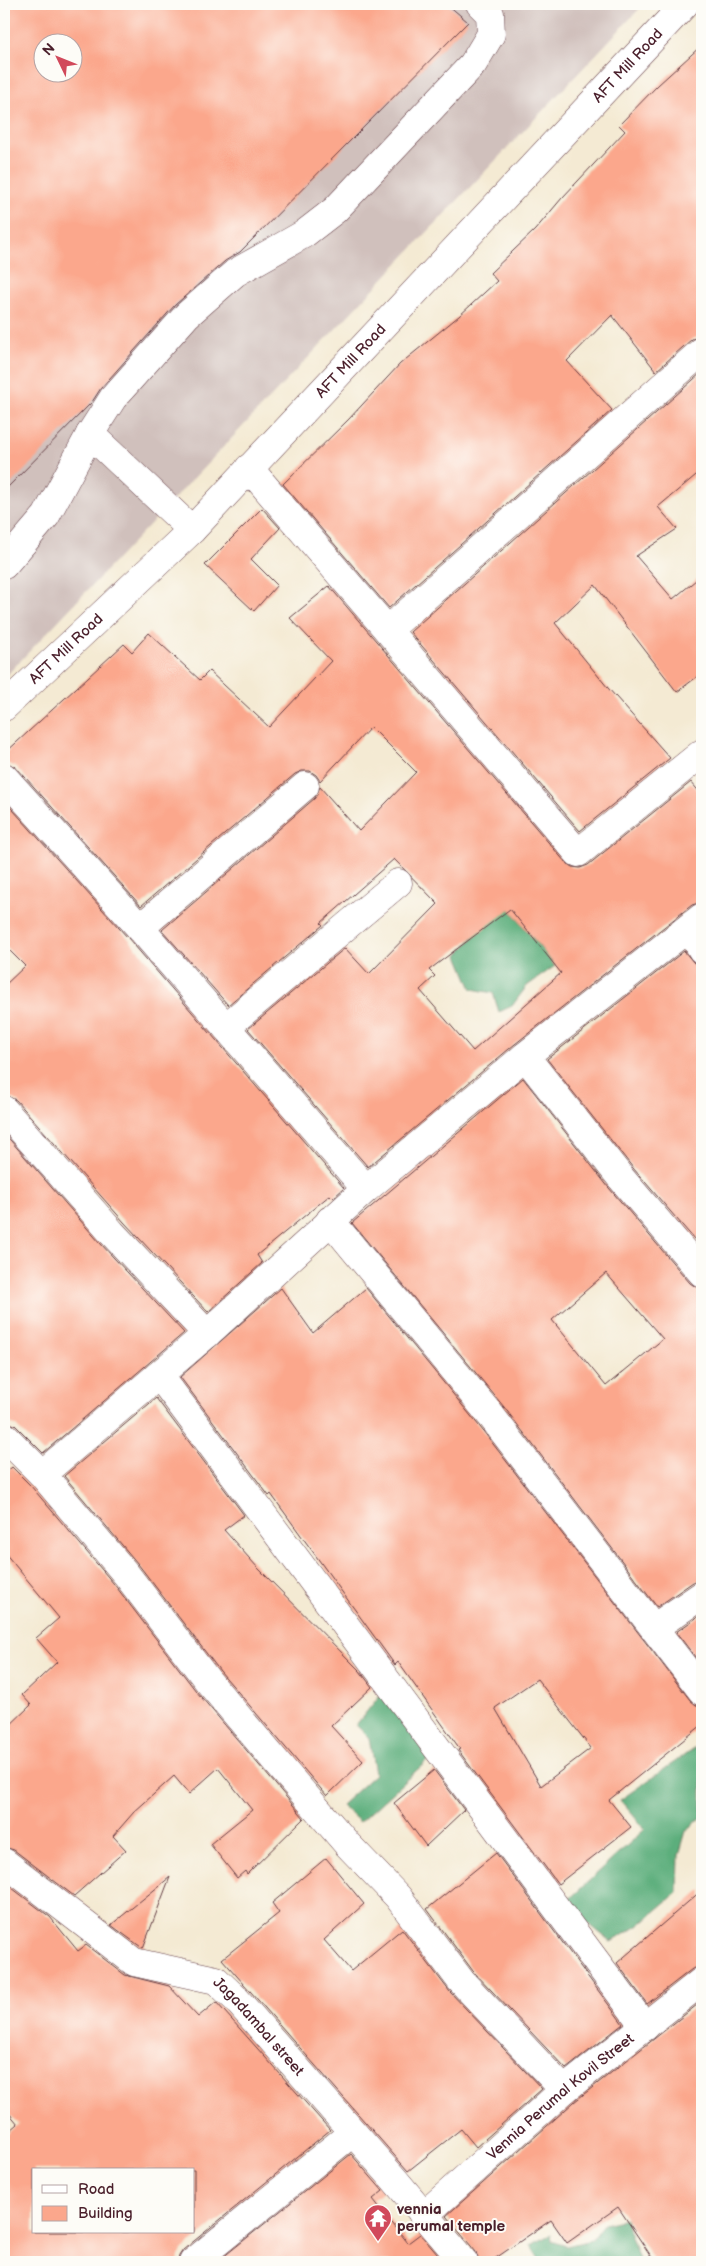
<svg xmlns="http://www.w3.org/2000/svg" width="706" height="2266" font-family="'Balsamiq Sans',sans-serif">
	<rect width="100%" height="100%" fill="#fdfcf7"/>
	<filter id="ink" filterUnits="userSpaceOnUse"><feTurbulence type="fractalNoise" baseFrequency=".02" numOctaves="2"/><feDisplacementMap in="SourceGraphic" scale="10" xChannelSelector="R" yChannelSelector="G"/><feConvolveMatrix kernelMatrix="1 2 1 2 8 2 1 2 1" color-interpolation-filters="sRGB"/></filter>
	<filter id="wash" filterUnits="userSpaceOnUse"><feTurbulence type="fractalNoise" baseFrequency=".0096" numOctaves="4" result="noise"/><feDisplacementMap in="SourceGraphic" scale="20" xChannelSelector="R" yChannelSelector="G"/><feGaussianBlur stdDeviation="1.12" result="paint"/><feColorMatrix in="noise" values="0 0 0 0 0 0 0 0 0 0 0 0 0 0 0 0 0 1.4 0 .05"/><feComposite in="paint" operator="in"/></filter>
	<g filter="url(#wash)">
		<rect width="100%" height="100%" fill="#f4ead3"/>
		<path fill="#d0c0bc" fill-rule="evenodd" d="M 4,4 L 644,4 L 4,678 ZM 42,42 L 72,42 L 72,72 L 42,72 Z"/>
		<g fill="#5cae7b" stroke="#536653">
			<polygon points="501,898 555,966 527,986 512,1006 499,1012 493,993 472,989 458,955 474,936 444,904"/>
			<polygon points="380,1695 417,1739 428,1760 360,1822 341,1805 375,1774 369,1738 356,1725"/>
			<polygon points="702,1743 702,1817 686,1831 679,1855 678,1892 638,1926 611,1942 564,1904 645,1829 620,1800"/>
			<polygon points="625,2219 640,2262 541,2262 530,2245 551,2235 552,2241 566,2246 592,2240 604,2224"/>
		</g>
		<g id="blocks">
			<g fill="#fba78c" fill-rule="evenodd">
				<path d="M 4,4 L 447,4 L 468,22 L 240,252 L 225,261 L 175,305 L 101,388 L 92,402 L 4,491 ZM 42,42 L 72,42 L 72,72 L 42,72 Z"/>
				<polygon points="702,45 702,336 692,339 656,371 612,315 567,361 612,410 389,608 283,484 349,419 400,364 459,316 497,281 490,273 535,230 562,198 625,131 619,125 658,85"/>
				<polygon points="702,372 702,470 658,507 677,529 636,556 673,599 702,575 702,673 677,692 595,585 555,623 608,688 670,758 580,831 410,632"/>
				<polygon points="262,508 280,528 251,559 277,585 254,611 205,565"/>
				<path d="M 329,586 L 566,863 L 572,867 L 580,868 L 588,865 L 691,782 L 702,795 L 702,902 L 692,905 L 515,1044 L 368,1167 L 248,1029 L 345,948 L 369,974 L 438,904 L 394,859 L 321,923 L 323,925 L 228,1005 L 162,930 L 315,798 L 320,787 L 359,831 L 416,772 L 371,727 L 320,781 L 316,775 L 310,771 L 302,771 L 295,774 L 141,906 L 16,767 L 4,762 L 4,754 L 124,644 L 132,652 L 149,633 L 200,680 L 209,671 L 269,727 L 331,661 L 290,618 ZM 510,909 L 561,973 L 473,1051 L 420,990 L 435,976 L 429,970 Z"/>
				<polygon points="4,800 128,938 344,1188 333,1198 330,1195 257,1255 262,1263 208,1312 124,1222 16,1100 4,1095 4,986 25,966 4,945"/>
				<polygon points="684,951 694,963 702,966 702,1235 695,1240 633,1168 547,1059"/>
				<path d="M 523,1078 L 609,1188 L 690,1283 L 702,1291 L 702,1580 L 693,1582 L 657,1607 L 504,1407 L 352,1223 ZM 606,1273 L 663,1339 L 606,1386 L 552,1320 Z"/>
				<polygon points="4,1133 100,1243 184,1333 43,1453 15,1425 4,1421"/>
				<path d="M 281,1288 L 313,1333 L 366,1288 L 480,1427 L 690,1700 L 696,1705 L 702,1706 L 702,1725 L 609,1800 L 631,1827 L 558,1884 L 458,1750 L 460,1749 L 398,1662 L 395,1665 L 271,1494 L 269,1496 L 180,1377 ZM 537,1679 L 591,1748 L 541,1786 L 495,1708 Z"/>
				<polygon points="156,1398 244,1515 224,1530 258,1568 360,1671 372,1687 331,1726 363,1761 327,1796 220,1671 138,1564 64,1476"/>
				<polygon points="12,1467 30,1485 114,1584 196,1691 304,1818 247,1874 245,1871 237,1878 210,1844 252,1810 218,1768 189,1794 174,1776 134,1812 113,1836 126,1850 74,1896 14,1850 4,1847 4,1731 31,1705 22,1695 57,1662 36,1638 59,1618 4,1552 4,1474"/>
				<polygon points="702,1614 702,1666 676,1632"/>
				<polygon points="434,1770 464,1810 426,1846 394,1803"/>
				<polygon points="496,1853 623,2024 566,2069 473,1971 427,1909"/>
				<polygon points="326,1858 364,1904 324,1940 351,1971 402,1929 450,1992 542,2089 476,2147 461,2129 408,2171 222,1959 279,1913 272,1903"/>
				<polygon points="170,1877 143,1948 141,1947 111,1925"/>
				<path d="M 4,1882 L 50,1917 L 78,1951 L 86,1945 L 125,1975 L 169,1986 L 198,2017 L 216,2002 L 330,2130 L 183,2250 L 179,2256 L 178,2262 L 4,2262 L 4,2136 L 18,2124 L 4,2107 ZM 34,2170 L 194,2170 L 194,2232 L 34,2232 Z"/>
				<polygon points="702,1890 702,1966 692,1969 647,2004 617,1963"/>
				<polygon points="702,2001 702,2262 655,2262 618,2207 567,2243 551,2220 490,2262 479,2262 476,2252 446,2216 574,2102"/>
				<polygon points="351,2154 383,2191 373,2199 408,2243 420,2234 444,2262 217,2262"/>
			</g>
		</g>
	</g>
	<g filter="url(#ink)">
		<use href="#blocks" fill-opacity="0" stroke="#643d44" stroke-width="1"/>
		<g fill="none" stroke-linecap="round" stroke-linejoin="round">
			<g stroke="#643d44" stroke-width="29">
				<g id="minor">
					<polyline points="90,434 192,530"/>
					<polyline points="249,468 578,853 702,753"/>
					<polyline points="4,565 46,516 90,434 113,398 187,315 235,273 304,234 335,210 473,64 491,34 490,14 480,4"/>
					<polyline points="388,630 702,351"/>
					<path id="s1" d="M 4,707 L 192,530 L 685,4"/>
					<polyline points="4,777 140,928 366,1189"/>
					<polyline points="140,928 305,786"/>
					<polyline points="689,928 702,950"/>
					<polyline points="226,1027 398,883"/>
					<polyline points="525,1056 621,1178 702,1273"/>
					<polyline points="4,1110 112,1233 207,1334"/>
					<polyline points="330,1220 492,1417 702,1691"/>
					<polyline points="159,1375 645,2027"/>
					<polyline points="4,1436 42,1474 126,1574 208,1681 279,1765 348,1845 398,1897 461,1981 564,2090"/>
					<polyline points="42,1474 207,1334 366,1189 525,1056 702,917"/>
					<polyline points="655,1627 702,1595"/>
					<path id="s2" d="M 4,1862 L 134,1962 L 216,1980 L 235,1998 L 394,2179 L 464,2262"/>
					<path id="s3" d="M 423,2216 L 564,2090 L 702,1981"/>
					<polyline points="193,2262 352,2133"/>
				</g>
			</g>
			<use href="#minor" stroke="#fff" stroke-width="28"/>
		</g>
	</g>
	<defs>
		<g id="temple-pin" transform="scale(1.4375)"><path d="M0 17L-7.5 6A9.5 9.5 0 1 1 7.5 6Z" fill="#d1495b" stroke="#fdfcf7"/><path d="M0-6L5-2H3V0L6.5 2.5H4V6H1.5V3h-3V6H-4V2.5H-6.5L-3 0V-2H-5Z" fill="#fff"/></g>
	</defs>
	<g fill-rule="evenodd">
		<use href="#temple-pin" x="378" y="2218"/>
	</g>
	<g text-anchor="middle" dominant-baseline="central" stroke-width="4" stroke-linejoin="round" paint-order="stroke">
		<g font-size="15" fill="#4a1f2b" stroke="#fdfcf7">
			<text stroke="none"><textPath href="#s1" startOffset="895">AFT Mill Road</textPath></text>
			<text stroke="none"><textPath href="#s1" startOffset="490">AFT Mill Road</textPath></text>
			<text stroke="none"><textPath href="#s1" startOffset="85">AFT Mill Road</textPath></text>
			<text stroke="none"><textPath href="#s2" startOffset="311">Jagadambal street</textPath></text>
			<text stroke="none"><textPath href="#s3" startOffset="182">Vennia Perumal Kovil Street</textPath></text>
		</g>
		<g font-size="15" font-weight="bold" fill="#4a1f2b" stroke="#fdfcf7" text-anchor="start">
			<text x="397" y="2209">vennia<tspan x="397" dy="17">perumal temple</tspan></text>
		</g>
	</g>
	<rect width="706" height="2266" fill="none" stroke="#fdfcf7" stroke-width="20"/>
	<rect x="32" y="2168" width="162" height="65" fill="#fdfcf7" stroke="#b5a4a5"/>
	<rect x="42" y="2185" width="25" height="8" fill="#ffffff" stroke="#b5a4a5"/>
	<text x="78" y="2194" font-size="15" fill="#4a1f2b">Road</text>
	<rect x="42" y="2206" width="25" height="15" fill="#fba78c" stroke="#b5a4a5"/>
	<text x="78" y="2218" font-size="15" fill="#4a1f2b">Building</text>
	<g transform="translate(58 58) rotate(313)"><circle r="24" fill="#fdfcf7" stroke="#b5a4a5"/>
	<path d="M0-4L9 19L0 12L-9 19Z" fill="#d1495b"/>
	<text y="-8" font-size="14" font-weight="bold" text-anchor="middle" fill="#4a1f2b">N</text>
	</g>
</svg>
